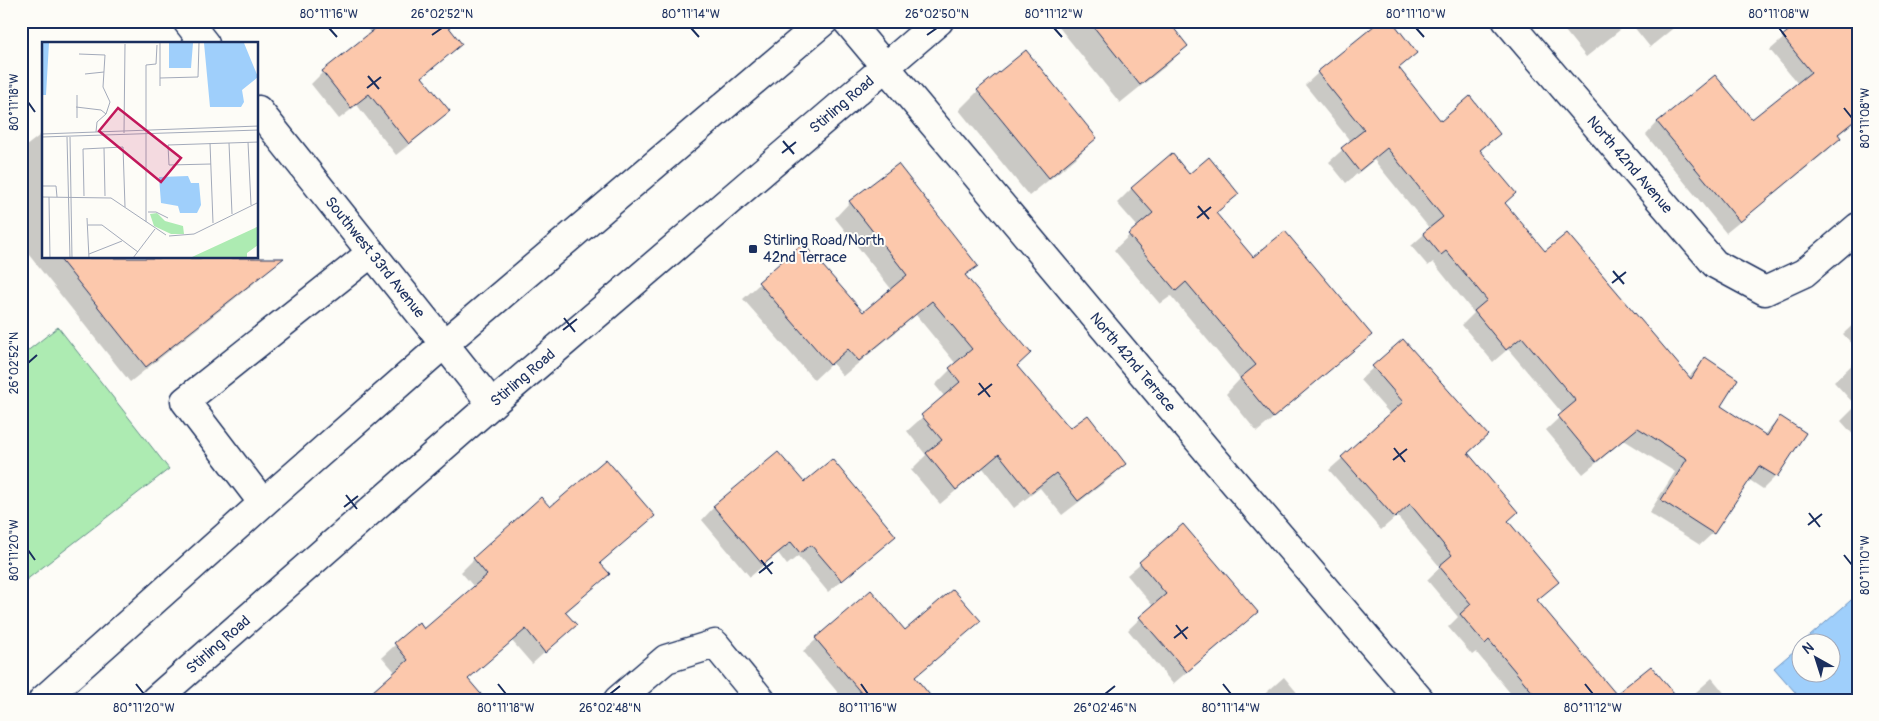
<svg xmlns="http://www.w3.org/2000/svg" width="1879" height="721" font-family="Pangolin,sans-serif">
	<rect width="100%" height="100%" fill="#fdfcf7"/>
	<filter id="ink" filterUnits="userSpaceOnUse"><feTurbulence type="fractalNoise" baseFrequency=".02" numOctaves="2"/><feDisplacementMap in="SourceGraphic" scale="10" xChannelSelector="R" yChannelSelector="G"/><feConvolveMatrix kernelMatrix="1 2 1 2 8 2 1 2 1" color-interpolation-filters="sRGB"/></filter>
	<g filter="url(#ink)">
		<polygon fill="#adebb2" stroke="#648d88" points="58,327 169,469 21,584 21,356"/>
		<polygon fill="#9fcffb" stroke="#6a8fbc" points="1858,594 1858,700 1802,700 1774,668 1802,644 1802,674 1832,674 1832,644 1802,643"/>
		<g fill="#0003">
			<polygon points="361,21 442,21 460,44 421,78 448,111 436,123 396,155 357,105 339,119 311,84 323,72 371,34"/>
			<polygon points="1063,21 1166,21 1186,46 1167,65 1120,103 1058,26"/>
			<polygon points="1557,21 1682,21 1650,47 1630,22 1586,57"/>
			<polygon points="1803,21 1858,21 1858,119 1837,136 1839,138 1827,151 1726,233 1646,135 1658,122 1752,121 1798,84 1770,50"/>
			<polygon points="1416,53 1398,69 1440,122 1499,134 1480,151 1504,204 1545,252 1688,378 1705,359 1719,406 1764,435 1780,418 1776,476 1763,489 1748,479 1713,533 1700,545 1649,513 1675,472 1624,440 1583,474 1546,430 1563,414 1508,349 1493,362 1462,325 1474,313 1433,262 1428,266 1411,246 1430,229 1374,160 1346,183 1329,162 1351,142 1305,85 1318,73"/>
			<polygon points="978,91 1095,138 1076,158 1029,196 959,110"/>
			<polygon points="44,132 44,258 258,258 258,254 269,268 253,284 130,382 21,245 21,150"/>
			<polygon points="1189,176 1237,194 1216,214 1253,259 1370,335 1355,349 1257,432 1226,394 1240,379 1171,296 1160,304 1114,250 1138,227 1117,203 1132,188"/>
			<polygon points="850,202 976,265 964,277 1016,367 1070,430 1124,464 1109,479 1062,515 1040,488 1014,508 983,468 940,504 911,470 926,455 907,431 945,397 935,385 956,364 916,315 843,376 832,363 814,380 743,299 802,245 862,313 892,290 835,218"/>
			<polygon points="1858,320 1858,350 1843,334"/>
			<polygon points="1403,340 1487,435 1468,454 1507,521 1557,582 1536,601 1616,696 1678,700 1516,700 1476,652 1472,655 1448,627 1458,617 1427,580 1440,567 1397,516 1381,530 1329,470 1391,415 1360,380"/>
			<polygon points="1858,359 1858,440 1841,421 1856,406 1834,382"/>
			<polygon points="803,484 881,548 828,592 798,556 787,565 778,553 750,577 702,520 714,507"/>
			<polygon points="550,509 653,516 599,564 595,586 565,613 575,625 532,664 512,641 467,680 396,673 382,657 418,624 424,630 474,587 461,572 474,559"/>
			<polygon points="1183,526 1256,612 1173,684 1128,630 1153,606 1127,575"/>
			<polygon points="871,592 905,632 979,621 914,678 933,700 844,700 803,651"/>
			<polygon points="1284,677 1303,700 1258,700"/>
			<polygon points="1712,678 1730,700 1687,700"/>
		</g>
		<g fill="#fcc8ac" stroke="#1b2f5e">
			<polygon points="385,21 444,21 462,44 422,77 450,111 409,144 369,94 351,108 322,71"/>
			<polygon points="1089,21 1168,21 1188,46 1140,85"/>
			<polygon points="1380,21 1392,21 1417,53 1399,68 1441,121 1470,96 1500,134 1480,150 1516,193 1505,203 1545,251 1567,233 1691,379 1705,357 1738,379 1721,406 1767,436 1780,416 1806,433 1777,477 1759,466 1714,534 1661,500 1687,459 1638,428 1596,462 1558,416 1576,401 1522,337 1506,350 1474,311 1487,300 1446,251 1441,255 1423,233 1443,217 1387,148 1359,171 1341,148 1364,130 1317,72"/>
			<polygon points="1801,21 1858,21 1858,118 1838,134 1841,138 1740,222 1657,122 1715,75 1752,119 1811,72 1782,36"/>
			<polygon points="1026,50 1097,138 1049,178 977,90"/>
			<polygon points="1172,153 1189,174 1209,157 1239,194 1216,213 1253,257 1285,231 1372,335 1273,418 1240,378 1256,365 1186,282 1176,291 1128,234 1153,213 1131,188"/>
			<polygon points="898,164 978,266 965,275 1031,353 1017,366 1070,428 1088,415 1126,464 1078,501 1056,473 1030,493 999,454 956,490 926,453 942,440 921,415 960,382 949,368 972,349 932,301 859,361 848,349 830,365 758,282 803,243 863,312 907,275 849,201"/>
			<polygon points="59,258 284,258 146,367"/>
			<polygon points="1403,339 1488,435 1468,453 1518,512 1508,521 1559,582 1537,600 1616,694 1651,666 1680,700 1539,700 1489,640 1485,644 1460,614 1471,604 1439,566 1452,555 1410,504 1395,518 1341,457 1403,402 1372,366"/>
			<polygon points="778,452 804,482 832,459 896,536 842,581 811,545 800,553 791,542 763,565 713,506"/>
			<polygon points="606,459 655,516 600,563 610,574 565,612 577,625 545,653 526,629 468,679 486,700 363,700 408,660 394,643 419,622 424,629 487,575 473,558 541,497 550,507"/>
			<polygon points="1183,524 1258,612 1187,672 1139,617 1166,594 1139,562"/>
			<polygon points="953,589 981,621 915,677 934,700 867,700 815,638 871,590 905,630"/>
		</g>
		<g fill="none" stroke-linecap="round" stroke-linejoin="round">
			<g stroke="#1b2f5e" stroke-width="31">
				<g id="minor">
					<polyline points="187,21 205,44"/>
					<path id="s1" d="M 847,21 L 1215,460 L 1420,700"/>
					<path id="s2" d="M 1507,21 L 1715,264 L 1765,291 L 1804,273 L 1858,227"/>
					<path id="s3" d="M 258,110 L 492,404"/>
					<polyline points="263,503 185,401 371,253"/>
					<polyline points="618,700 666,659 715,644 761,700"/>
				</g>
			</g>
			<g stroke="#1b2f5e" stroke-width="31">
				<g id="major">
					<polyline points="43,700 263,503 444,344 824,21"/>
					<path id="s4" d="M 155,700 L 492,404 L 939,21"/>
				</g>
			</g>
			<use href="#minor" stroke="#fdfcf7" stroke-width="28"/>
			<use href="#major" stroke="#fdfcf7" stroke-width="28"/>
		</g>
	</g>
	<path fill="none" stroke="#1b2f5e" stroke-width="2" d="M 329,28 L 337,37M 691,28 L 699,37M 1054,28 L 1062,37M 1416,28 L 1424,37M 1779,28 L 1786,37M 432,35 L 442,28M 927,35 L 937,28M 368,76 L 379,89M 367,88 L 381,77M 28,102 L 35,112M 1844,108 L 1852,118M 783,141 L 794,154M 782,153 L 796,142M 1198,206 L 1209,219M 1197,218 L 1211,207M 1613,271 L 1624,284M 1612,283 L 1626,272M 564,318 L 575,332M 563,330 L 577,319M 28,363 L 37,355M 979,383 L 990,397M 978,395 L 992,384M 1394,448 L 1405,462M 1393,460 L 1407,449M 346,495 L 357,509M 344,507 L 358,496M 1809,513 L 1820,527M 1808,525 L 1822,514M 28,550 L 35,560M 1844,555 L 1852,565M 761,560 L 772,574M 759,573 L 773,562M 1176,625 L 1187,639M 1174,638 L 1188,627M 136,684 L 144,694M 498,684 L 506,694M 861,684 L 868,694M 1223,684 L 1231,694M 1585,684 L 1593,694M 610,694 L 620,686M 1105,694 L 1115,686"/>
	<rect fill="#1b2f5e" stroke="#fdfcf7" stroke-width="2" x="748" y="244" width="10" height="10" rx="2.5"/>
	<g text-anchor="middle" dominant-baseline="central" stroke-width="4" stroke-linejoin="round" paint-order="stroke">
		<g font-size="15" fill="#1b2f5e" stroke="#fdfcf7">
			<text stroke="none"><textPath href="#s4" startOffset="909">Stirling Road</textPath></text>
			<text stroke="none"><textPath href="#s2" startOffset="189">North 42nd Avenue</textPath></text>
			<text stroke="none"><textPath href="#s3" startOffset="188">Southwest 33rd Avenue</textPath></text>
			<text stroke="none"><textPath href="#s1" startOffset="445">North 42nd Terrace</textPath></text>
			<text stroke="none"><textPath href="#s4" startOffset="489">Stirling Road</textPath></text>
			<text stroke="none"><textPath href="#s4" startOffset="84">Stirling Road</textPath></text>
		</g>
		<g font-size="15" fill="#1b2f5e" stroke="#fdfcf7" text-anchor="start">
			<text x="763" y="240">Stirling Road/North<tspan x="763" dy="17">42nd Terrace</tspan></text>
		</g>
	</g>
	<g transform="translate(42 42)">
		<rect width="216" height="216" fill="#fdfcf7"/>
		<path d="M 115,171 L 123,179 L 141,184 L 142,192 L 129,192 L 112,184 L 108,172 ZM 217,184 L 216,203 L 205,211 L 205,216 L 139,216 L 150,215 Z" fill="#adebb2"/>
		<path d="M 0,1 L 7,1 L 4,53 L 0,53 ZM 127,1 L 151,1 L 149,26 L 127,26 ZM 162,1 L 202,1 L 216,35 L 200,48 L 202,60 L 199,65 L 168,65 ZM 146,134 L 149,141 L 157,141 L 159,163 L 155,171 L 138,171 L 136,164 L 119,161 L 117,135 Z" fill="#9fcffb"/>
		<path fill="none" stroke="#a3aaba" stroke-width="1" d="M 37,12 L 63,13 L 61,45 L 68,60 L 64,72 L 55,80 L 54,90M 43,32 L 62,30M 118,36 L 156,35 L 157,1M 118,44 L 118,1M 34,65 L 59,68 L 64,72M 35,76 L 35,53M 82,91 L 83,2M 0,92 L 217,84M 0,95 L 217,88M 25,95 L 28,216M 28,95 L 30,216M 206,100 L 209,163M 168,101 L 171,181M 187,101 L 190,172M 62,106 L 63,154M 169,122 L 127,123 L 126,103 L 217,100M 0,144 L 14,144 L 15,155M 42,154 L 41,107 L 81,105 L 83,165M 0,155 L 69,156 L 124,193M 7,155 L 8,216M 106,170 L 114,170 L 126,176M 45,176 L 47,216M 104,180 L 104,23 L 114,22 L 115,3M 46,183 L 60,183 L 96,210M 127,194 L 152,192 L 217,160M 47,212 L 80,199M 91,216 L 113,187"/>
		<path fill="#c2185b" fill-opacity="0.15" stroke="#c2185b" stroke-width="2.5" d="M 76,66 L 139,116 L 119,140 L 57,89 Z"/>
		<rect width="216" height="216" fill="none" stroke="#1b2f5e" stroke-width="2.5"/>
	</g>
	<rect width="1879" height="721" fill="none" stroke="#fdfcf7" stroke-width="55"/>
	<g transform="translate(1816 658) rotate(321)"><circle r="24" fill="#fdfcf7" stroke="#a3aaba"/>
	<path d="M0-4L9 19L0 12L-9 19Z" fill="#1b2f5e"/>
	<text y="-8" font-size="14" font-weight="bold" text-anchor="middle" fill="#1b2f5e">N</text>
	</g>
	<rect x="28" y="28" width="1824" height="666" fill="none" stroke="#1b2f5e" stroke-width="2"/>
	<g font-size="12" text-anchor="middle" fill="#1b2f5e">
		<text x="329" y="18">80°11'16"W</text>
		<text x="442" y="18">26°02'52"N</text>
		<text x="691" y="18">80°11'14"W</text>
		<text x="937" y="18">26°02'50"N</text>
		<text x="1054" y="18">80°11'12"W</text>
		<text x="1416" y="18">80°11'10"W</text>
		<text x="1779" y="18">80°11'08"W</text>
		<text transform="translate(14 102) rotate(-90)" y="4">80°11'18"W</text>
		<text transform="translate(1865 118) rotate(-90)" y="4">80°11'08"W</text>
		<text transform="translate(14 363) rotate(-90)" y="4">26°02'52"N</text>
		<text transform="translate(14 550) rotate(-90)" y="4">80°11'20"W</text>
		<text transform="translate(1865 565) rotate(-90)" y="4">80°11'10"W</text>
		<text x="144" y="712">80°11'20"W</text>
		<text x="506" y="712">80°11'18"W</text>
		<text x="610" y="712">26°02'48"N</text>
		<text x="868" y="712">80°11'16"W</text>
		<text x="1105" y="712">26°02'46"N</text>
		<text x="1231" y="712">80°11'14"W</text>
		<text x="1593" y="712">80°11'12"W</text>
	</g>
</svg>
